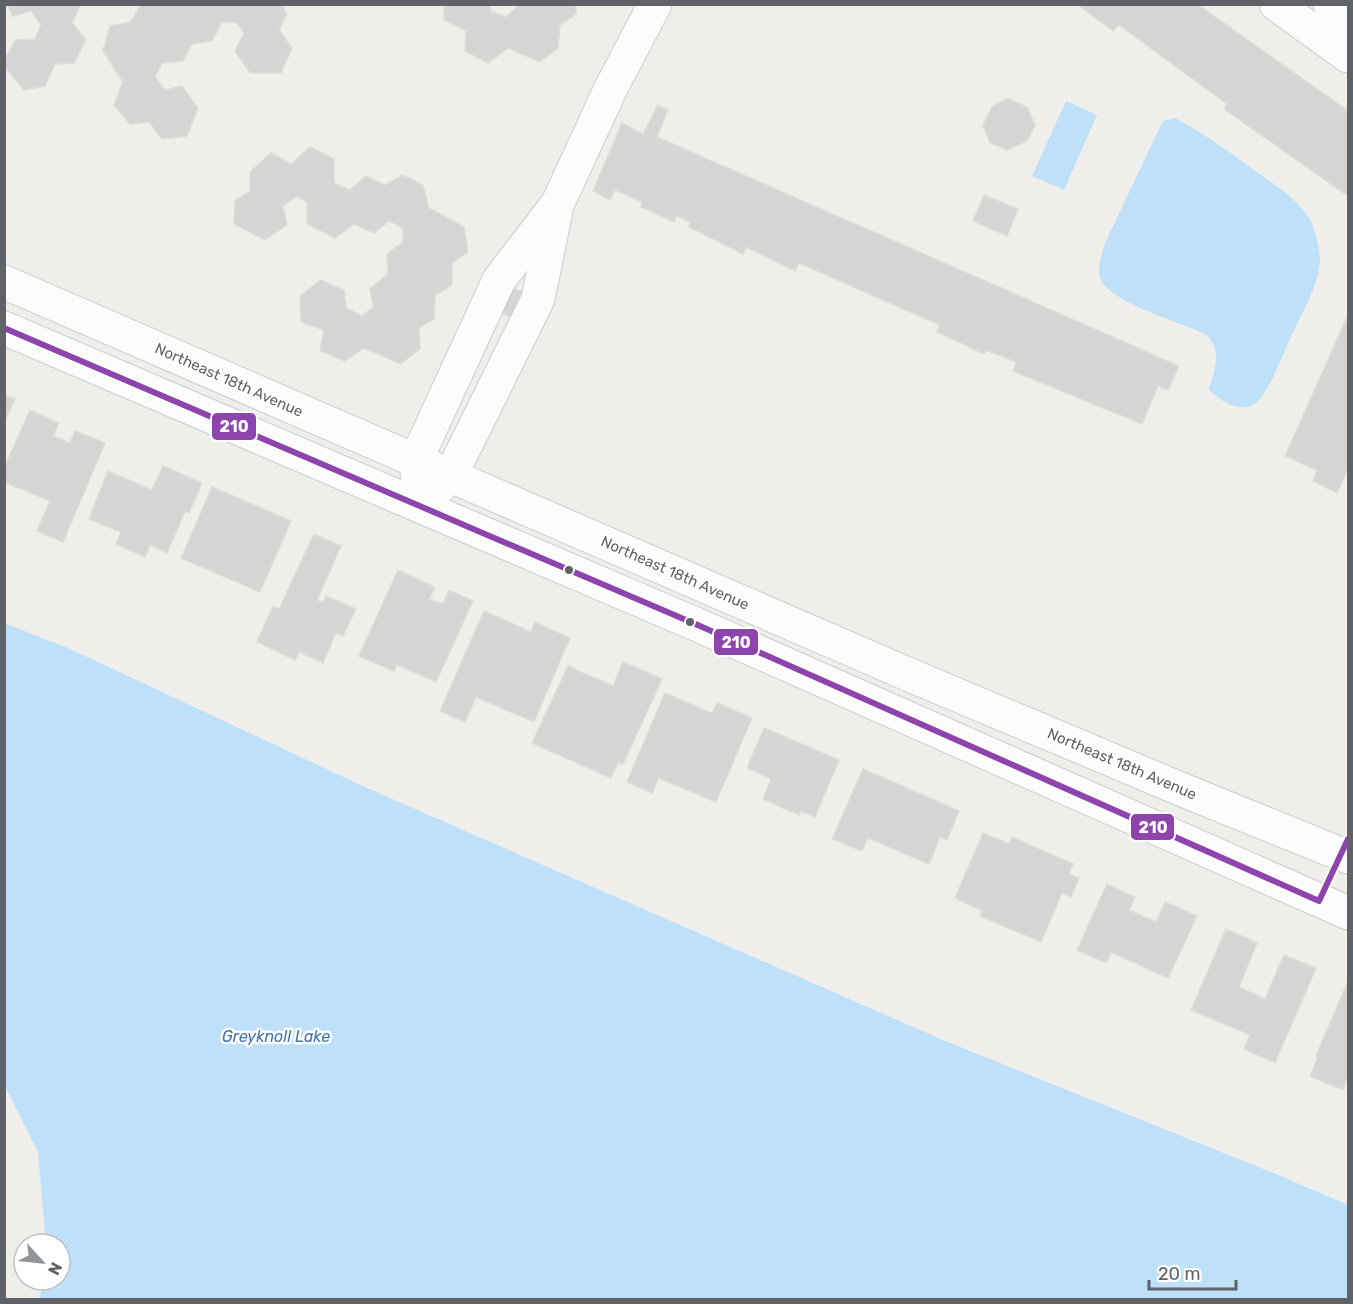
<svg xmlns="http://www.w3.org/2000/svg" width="1353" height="1304" font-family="Rubik,sans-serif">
	<rect width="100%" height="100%" fill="#efeeea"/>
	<g fill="#bfe0f9">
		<polygon points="1066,101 1097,115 1064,190 1032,176"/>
		<path d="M 1175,118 C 1205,134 1231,153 1258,173 C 1277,186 1297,199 1309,218 C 1315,228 1319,246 1320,258 C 1321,281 1300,317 1290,339 C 1283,354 1267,398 1253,405 C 1239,413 1217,399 1209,389 C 1215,367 1223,354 1207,335 C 1182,322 1109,303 1100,278 C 1097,267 1102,255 1104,245 L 1163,121 Z"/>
		<polygon points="4,623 68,648 367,788 943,1040 1276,1174 1348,1205 1348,1299 39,1299 44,1280 60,1280 60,1244 46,1244 38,1152 5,1086"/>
	</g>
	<g fill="#d6d5d3" stroke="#deddd9" stroke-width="1.5">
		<polygon points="6,4 81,4 72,23 86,40 74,63 55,64 45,86 24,90 4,66 4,62 15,40 35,39 41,25 31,11 13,16"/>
		<polygon points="141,4 281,4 287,14 279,30 292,48 281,73 250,73 235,51 244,33 236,22 222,22 212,41 192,44 183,61 162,63 155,77 165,90 182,86 198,108 187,136 162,139 149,122 130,124 114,105 123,82 103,51 110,26 131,22"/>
		<polygon points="444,4 490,4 491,11 506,17 516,8 516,4 575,4 576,14 560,25 558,48 540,62 508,48 488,63 465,51 466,31 444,20"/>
		<polygon points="1077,4 1197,4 1348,111 1348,196 1224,109 1227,104 1119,25 1113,31"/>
		<polygon points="1007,98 1027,107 1035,125 1027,141 1008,150 990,143 983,125 992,107"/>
		<polygon points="658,105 668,110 657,137 1179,366 1168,390 1158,386 1142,424 1013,371 1016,362 986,350 984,354 937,332 940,325 799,263 795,271 746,247 743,254 689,227 690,222 677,216 674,222 641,207 642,202 615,190 610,200 593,191 622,123 643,134"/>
		<polygon points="310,147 334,159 334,183 350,190 366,176 385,185 403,175 423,185 429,208 464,227 468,252 452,263 452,285 435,295 434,319 419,328 420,349 401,364 364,348 345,361 320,351 324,330 301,322 300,296 321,280 344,290 346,308 362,316 373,307 370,289 388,274 387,254 403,242 403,228 389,221 374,233 354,224 335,238 307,224 307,202 297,196 283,206 287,225 265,240 234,224 235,201 250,191 250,172 271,153 291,164"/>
		<polygon points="984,195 1018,209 1007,236 973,221"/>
		<polygon points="509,286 527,294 514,319 497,311"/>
		<polygon points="1348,315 1348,469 1337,493 1313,481 1317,470 1285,456"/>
		<polygon points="4,395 15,399 4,423"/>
		<polygon points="30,410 59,423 53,436 70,443 75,431 105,443 63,542 37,531 50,501 4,482 4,468"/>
		<polygon points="163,466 202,483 189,513 185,511 167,553 150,545 145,557 116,544 121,532 89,519 108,471 152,490"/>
		<polygon points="212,487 291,521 260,592 181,558"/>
		<polygon points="314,534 341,546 317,600 323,602 326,596 356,609 343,636 336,633 323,663 299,652 295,660 257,642 273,606 279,609"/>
		<polygon points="398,570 435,587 429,599 443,604 449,590 473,601 436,682 397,665 394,671 359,656"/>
		<polygon points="484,611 531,632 535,622 570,638 534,722 476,697 465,722 440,711"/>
		<polygon points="623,662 662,679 623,764 618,762 611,778 532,743 568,666 613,686"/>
		<polygon points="665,693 712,713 717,703 752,718 716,802 659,778 652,793 627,782"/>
		<polygon points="764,728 839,760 815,817 801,811 799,815 763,799 771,779 747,768"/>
		<polygon points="863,769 959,811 947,840 940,837 929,864 868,838 862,851 832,839"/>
		<polygon points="983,833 1009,844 1012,837 1073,864 1069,874 1079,878 1075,887 1071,897 1062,893 1041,942 980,916 983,911 955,898"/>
		<polygon points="1107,884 1135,897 1129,910 1156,922 1165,902 1197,916 1168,978 1111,952 1106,963 1077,950"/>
		<polygon points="1226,929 1257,943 1239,987 1265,999 1284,955 1316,968 1275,1063 1244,1049 1250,1035 1191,1010"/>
		<polygon points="1348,981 1348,1078 1343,1090 1310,1076 1318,1057 1316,1056"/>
	</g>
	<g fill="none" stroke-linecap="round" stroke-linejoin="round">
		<g stroke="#cbcccc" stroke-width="35">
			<g id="minor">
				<polyline points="1276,4 1348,56"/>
				<polyline points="1330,4 1348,18"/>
				<polyline points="4,282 912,676 1190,793 1348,857"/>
				<polyline points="4,328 700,626 1348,913"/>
				<polyline points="418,481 416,460 499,280 558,203 610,90 655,4"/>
				<polyline points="436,490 451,475 538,299 556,211"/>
			</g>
		</g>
		<use href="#minor" stroke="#fdfcfc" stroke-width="33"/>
		<g stroke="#fff" stroke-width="10">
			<polyline id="bus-1" points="4,328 700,626 1319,901 1348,839"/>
		</g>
		<use href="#bus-1" stroke="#8e44ad" stroke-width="6"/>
	</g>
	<g fill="#5f6368" stroke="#fff" stroke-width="2">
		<circle cx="569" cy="570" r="5"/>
		<circle cx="690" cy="622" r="5"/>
	</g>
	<g text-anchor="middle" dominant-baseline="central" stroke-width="5" stroke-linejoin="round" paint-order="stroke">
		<g font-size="15" fill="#5f6368" stroke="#fff">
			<text transform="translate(229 380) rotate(24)">Northeast 18th Avenue</text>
			<text transform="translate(675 573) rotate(24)">Northeast 18th Avenue</text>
			<text transform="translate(1122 764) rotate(23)">Northeast 18th Avenue</text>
		</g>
		<g font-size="16" font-style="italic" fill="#4174aa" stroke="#fff">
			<text x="276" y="1036">Greyknoll Lake</text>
		</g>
	</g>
	<g stroke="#fff" stroke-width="2">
		<rect x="211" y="412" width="46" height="29" rx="6" fill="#8e44ad"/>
		<rect x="713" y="628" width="46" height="28" rx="6" fill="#8e44ad"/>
		<rect x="1130" y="813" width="45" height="28" rx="6" fill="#8e44ad"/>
	</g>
	<g font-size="16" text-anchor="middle" font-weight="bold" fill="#fff">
		<text x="234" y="432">210</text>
		<text x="736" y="648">210</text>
		<text x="1153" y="833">210</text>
	</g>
	<rect width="1353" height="1304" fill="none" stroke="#5f6368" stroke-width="12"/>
	<g transform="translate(42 1262) rotate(117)"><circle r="28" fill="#ffffff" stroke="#bfc1c3" stroke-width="1.5"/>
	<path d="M0-4.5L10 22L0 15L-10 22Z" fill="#919496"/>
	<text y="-9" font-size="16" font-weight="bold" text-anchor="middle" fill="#5f6368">N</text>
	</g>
	<path d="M1149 1280v9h87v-9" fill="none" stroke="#5f6368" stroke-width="3"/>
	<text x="1158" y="1280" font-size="18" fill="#5f6368" stroke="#ffffff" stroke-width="4.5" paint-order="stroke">20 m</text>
</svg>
